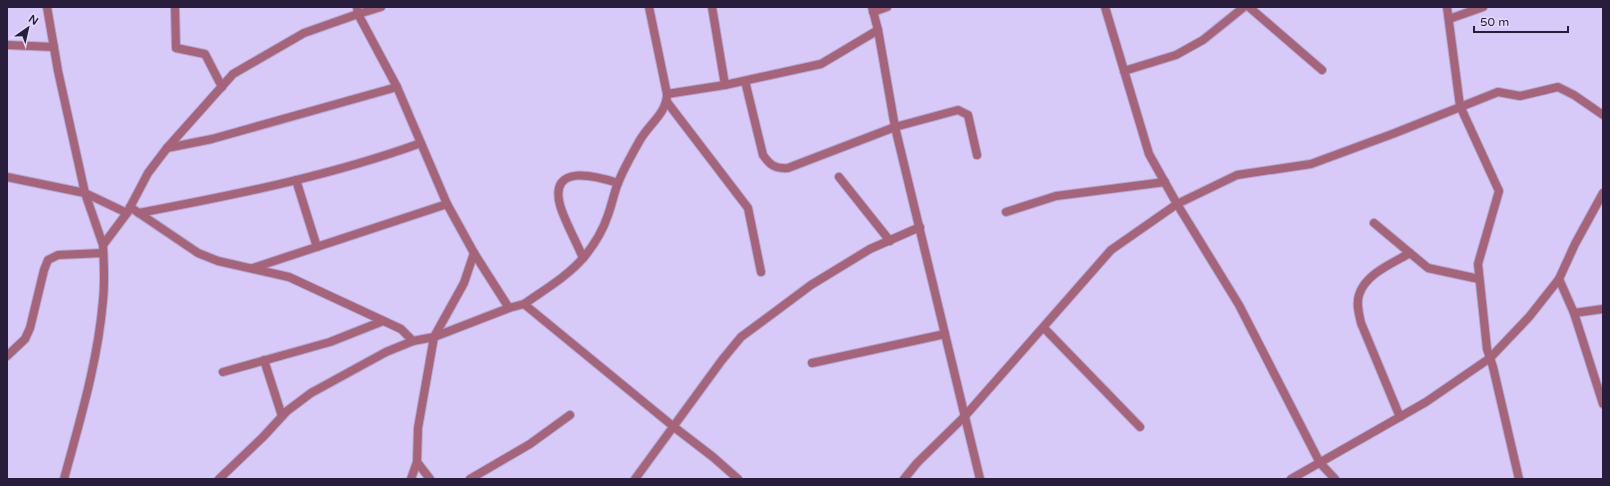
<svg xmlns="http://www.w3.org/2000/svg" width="1610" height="486" font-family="'Varela Round',sans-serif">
	<rect width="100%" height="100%" fill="#d8caf8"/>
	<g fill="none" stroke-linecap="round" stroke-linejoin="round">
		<g stroke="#b5a7d2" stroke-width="10">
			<g id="minor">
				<polyline points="175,7 176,48 205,54 222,87"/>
				<polyline points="357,7 358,14 381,7"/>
				<polyline points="649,7 667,94 725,85 821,64 878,30"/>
				<polyline points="712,7 725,85"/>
				<polyline points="1249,7 1322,70"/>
				<polyline points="1447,7 1460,106 1499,191 1478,264 1487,349 1493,367 1519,479"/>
				<polyline points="873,12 887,7"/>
				<polyline points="1449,19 1483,7"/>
				<polyline points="7,45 54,47"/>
				<polyline points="1124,71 1176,55 1203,40 1244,7"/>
				<path d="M 745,81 L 763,155 C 770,165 775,169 788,168 L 895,127 L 958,110 L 968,115 L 977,155"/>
				<path d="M 667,94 C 667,113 649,124 640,140 C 632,154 624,168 618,183 C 614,193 612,204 608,215 C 603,230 594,245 584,257 C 568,276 544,290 524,304 L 674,427 L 713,457 L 738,479"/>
				<polyline points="667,102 748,208 761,272"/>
				<polyline points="167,148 212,139 397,87"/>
				<polyline points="7,177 85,193 127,213 103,245 85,193 58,71 47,7"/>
				<polyline points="839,177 890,241"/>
				<polyline points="296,180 317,247"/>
				<polyline points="130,207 198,253 218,261 289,277 401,329 413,341"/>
				<polyline points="1006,212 1056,196 1165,182"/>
				<polyline points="127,213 148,173 167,148 233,74 304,33 358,14 397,87 447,204 474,253 509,308 524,304"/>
				<path d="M 139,213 C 234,195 330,176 421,143"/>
				<polyline points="1374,223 1428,268 1479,279"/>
				<polyline points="474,253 464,283 434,337 509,308"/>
				<path d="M 583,258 C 577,243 564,220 560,205 C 549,163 596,176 618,183"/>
				<polyline points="253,268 447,204"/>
				<polyline points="1559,279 1574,313 1603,404"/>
				<polyline points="1574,313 1603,309"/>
				<polyline points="1044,328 1140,427"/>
				<polyline points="7,356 25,339 30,328 44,270 48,260 58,255 103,253"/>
				<polyline points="264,360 282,416"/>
				<polyline points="812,363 945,334"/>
				<polyline points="223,372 330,342 383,321"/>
				<path d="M 1400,417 L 1361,323 C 1359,314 1356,304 1359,295 C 1365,274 1393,263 1410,253"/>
				<path d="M 64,479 C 80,420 98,361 103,300 C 105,282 104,263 103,245"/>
				<polyline points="219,479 263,437 287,411 311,393 386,352 413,341 434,337 418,428 417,462 430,479"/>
				<polyline points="411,479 417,462"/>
				<polyline points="470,479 530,444 570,415"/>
				<polyline points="635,479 722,360 741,337 811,285 870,249 920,227"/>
				<polyline points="904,479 917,463 965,416 1111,250 1177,204 1149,154 1105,7"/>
				<polyline points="1291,479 1426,402 1490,358 1529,317 1559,279 1575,244 1603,193"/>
				<polyline points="1335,479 1320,463 1239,305 1177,204 1237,175 1311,164 1395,133 1498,92 1520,96 1558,87 1574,95 1603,115"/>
			</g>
		</g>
		<g stroke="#b5a7d2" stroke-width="10">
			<polyline id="tertiary" points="872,7 878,30 895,127 980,479"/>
		</g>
		<use href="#minor" stroke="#a56479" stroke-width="8"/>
		<use href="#tertiary" stroke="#a56479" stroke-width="8"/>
	</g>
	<rect width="1610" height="486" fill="none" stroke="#281d3a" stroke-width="16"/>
	<g transform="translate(28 28) rotate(34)" stroke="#e3daf9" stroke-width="3" paint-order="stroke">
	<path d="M0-3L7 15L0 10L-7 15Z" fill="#281d3a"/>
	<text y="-6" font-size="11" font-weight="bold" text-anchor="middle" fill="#281d3a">N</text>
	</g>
	<path d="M1474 26v6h94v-6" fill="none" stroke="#281d3a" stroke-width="2"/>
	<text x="1480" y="26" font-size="12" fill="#281d3a" stroke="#e3daf9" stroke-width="3" paint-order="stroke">50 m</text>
</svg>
